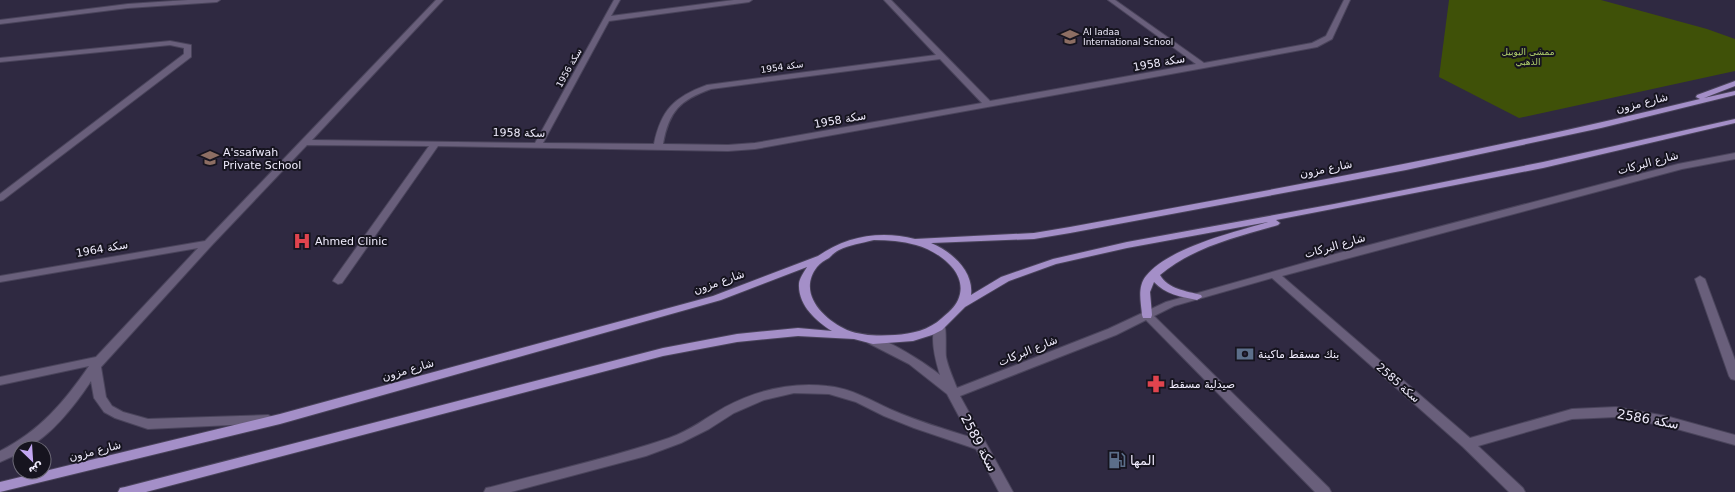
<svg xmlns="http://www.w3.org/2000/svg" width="1735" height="492" font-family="'DejaVu Sans','Noto Naskh Arabic',sans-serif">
	<rect width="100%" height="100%" fill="#2f2941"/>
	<polygon fill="#3f5108" points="1449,0 1601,0 1707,29 1735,39 1735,71 1519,118 1439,77"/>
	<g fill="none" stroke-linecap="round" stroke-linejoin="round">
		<g stroke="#4a445b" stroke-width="2">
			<g id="minor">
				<polygon points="188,0 220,0 217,2 128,8 0,24 0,20 128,4"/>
				<path d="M 436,0 L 443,0 L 312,140 L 535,143 L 614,0 L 620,0 L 611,16 L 734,0 L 752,0 L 749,2 L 609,21 L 543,143 L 654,144 C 661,110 674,97 707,85 L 936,55 L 884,0 L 891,0 L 990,101 L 1196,64 L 1108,0 L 1115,0 L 1204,63 L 1312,43 L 1326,36 L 1344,0 L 1350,0 L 1332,39 L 1317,47 L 1204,68 L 755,149 L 728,151 L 438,146 L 342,283 L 338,284 L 333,281 L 334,279 L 429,146 L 307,145 L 212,245 L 101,367 L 106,397 L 112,406 L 123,412 L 148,419 L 268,415 L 272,417 L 274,420 L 272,423 L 148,429 L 115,418 L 104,412 L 94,398 L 91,381 C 79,400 43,448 20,448 L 20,453 L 0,462 L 0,451 C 40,431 64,402 89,366 L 0,385 L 0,377 L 96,357 L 198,248 L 0,282 L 0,276 L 205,241 ZM 940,59 L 982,103 L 755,143 L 728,145 L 663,144 C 669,111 680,100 711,89 Z"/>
				<polygon points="170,41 191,45 191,57 3,200 0,201 0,194 184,54 184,48 170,45 0,62 0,58"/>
				<path d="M 1735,153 L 1735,159 L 1682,169 L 1282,276 L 1470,438 L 1572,409 L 1616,407 L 1666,416 L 1735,435 L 1735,445 L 1666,426 L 1616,417 L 1572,419 L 1478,446 L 1523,488 L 1525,492 L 1509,492 L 1463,447 L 1272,278 L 1174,306 L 1154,316 L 1329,488 L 1331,492 L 1315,492 L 1146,320 L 1116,335 L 960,396 L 1013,492 L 999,492 L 976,449 L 914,428 L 884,416 L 856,402 L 829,394 L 794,393 L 764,400 L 734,413 L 709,429 L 681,443 L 646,456 L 511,492 L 484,492 L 486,488 L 491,487 C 550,471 611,458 669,438 C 690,431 707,417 725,407 C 757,390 792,382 827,386 C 851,388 872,401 892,410 C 917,421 944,429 970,437 L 947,394 L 909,364 L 868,343 L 866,340 L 868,337 C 881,334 928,365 940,375 C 936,362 929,337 936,324 L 944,324 C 947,329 945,349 946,357 C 948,367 953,378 957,388 L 1108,329 L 1166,302 L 1339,253 L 1678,164 Z"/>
				<polygon points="1700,276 1705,279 1735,360 1735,380 1731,379 1729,376 1695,279"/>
			</g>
		</g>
		<g stroke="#4a445b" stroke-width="2">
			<path id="major" d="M 1735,81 L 1735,86 L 1704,98 L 1735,91 L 1735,95 L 1601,128 L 1406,170 L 1070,233 L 1034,239 L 931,243 C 951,251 974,271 971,295 L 1001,277 L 1053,259 L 1127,242 L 1334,204 L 1543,162 L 1735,119 L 1735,123 L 1543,168 L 1276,220 L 1280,223 L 1278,225 C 1237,237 1193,247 1160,275 C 1168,289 1186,291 1201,295 L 1202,297 L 1197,300 C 1181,297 1165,294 1154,282 L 1150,292 L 1152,315 L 1151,318 L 1143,318 L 1142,315 C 1141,302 1137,287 1146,276 C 1168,248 1234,232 1268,222 L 1127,248 L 1056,264 L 1009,281 L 965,307 L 942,330 L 932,335 L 913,341 L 873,344 L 854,339 L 798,336 L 737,342 L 663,356 L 146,492 L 118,492 L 120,488 L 125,487 L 663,348 L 737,334 L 798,328 L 832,331 C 816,321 798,305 799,284 C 799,279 804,272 807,267 L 721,300 L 280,424 L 0,492 L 0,482 L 280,414 L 713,296 L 818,256 C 846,236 881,230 915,239 L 1034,233 L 1070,227 C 1281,188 1492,150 1700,99 L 1696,97 L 1697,95 ZM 874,240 C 888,240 902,241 916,245 C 938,251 970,273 958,300 C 955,307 948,313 942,318 C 929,330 912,334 895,335 C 879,336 862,336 847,330 C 823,319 797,293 817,267 C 820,263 825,260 829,258 C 832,255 835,252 839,250 C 849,245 862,243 874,240 Z"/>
		</g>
		<use href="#minor" fill="#695f7b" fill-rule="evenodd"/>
		<use href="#major" fill="#a48fc8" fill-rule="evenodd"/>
	</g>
	<defs>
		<g id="school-bare" transform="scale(1.38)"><path d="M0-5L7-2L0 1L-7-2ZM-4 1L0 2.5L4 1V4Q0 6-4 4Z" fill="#8d6e63" stroke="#16141f" stroke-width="2.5" paint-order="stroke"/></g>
		<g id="hospital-bare" transform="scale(1.38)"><path d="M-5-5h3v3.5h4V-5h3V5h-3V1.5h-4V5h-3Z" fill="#e0444e" stroke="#16141f" stroke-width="2.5" paint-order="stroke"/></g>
		<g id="bank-bare" transform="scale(1.38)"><path d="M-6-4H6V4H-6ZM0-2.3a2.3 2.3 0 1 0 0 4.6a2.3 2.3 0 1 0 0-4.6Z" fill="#5c6f8a" stroke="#16141f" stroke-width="2.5" paint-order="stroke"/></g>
		<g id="pharmacy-bare" transform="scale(1.38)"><path d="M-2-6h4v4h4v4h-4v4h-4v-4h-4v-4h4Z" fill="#e0444e" stroke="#16141f" stroke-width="2.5" paint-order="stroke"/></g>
		<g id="fuel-bare" transform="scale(1.38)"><path d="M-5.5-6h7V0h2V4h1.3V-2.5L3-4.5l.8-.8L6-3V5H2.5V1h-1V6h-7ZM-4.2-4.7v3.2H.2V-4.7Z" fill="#5c6f8a" stroke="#16141f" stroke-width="2.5" paint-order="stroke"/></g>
	</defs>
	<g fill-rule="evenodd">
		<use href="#school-bare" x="1070" y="37"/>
		<use href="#school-bare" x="210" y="158"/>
		<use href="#hospital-bare" x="302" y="241"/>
		<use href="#bank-bare" x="1245" y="354"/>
		<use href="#pharmacy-bare" x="1156" y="384"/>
		<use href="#fuel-bare" x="1117" y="460"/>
	</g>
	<g text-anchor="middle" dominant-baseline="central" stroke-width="4" stroke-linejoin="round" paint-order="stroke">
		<g font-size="9" fill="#efebfc" stroke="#16141f" text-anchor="start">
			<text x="1083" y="32">Al Iadaa<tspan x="1083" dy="10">International School</tspan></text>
		</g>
		<g font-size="9" fill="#afce6b" stroke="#16141f">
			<text x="1528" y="52">ممشى اليوبيل<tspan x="1528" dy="10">الذهبي</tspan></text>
		</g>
		<g font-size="9" fill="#efebfc" stroke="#16141f">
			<text transform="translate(782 67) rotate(-8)">سكة 1954</text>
			<text transform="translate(569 68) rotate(-61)">سكة 1956</text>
		</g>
		<g font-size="11" fill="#efebfc" stroke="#16141f">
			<text transform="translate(1159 63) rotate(-10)">سكة 1958</text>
			<text transform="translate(1642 103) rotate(-14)">شارع مزون</text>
			<text transform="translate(840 120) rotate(-10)">سكة 1958</text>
			<text transform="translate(519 133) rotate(1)">سكة 1958</text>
			<text transform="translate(1648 163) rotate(-15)">شارع البركات</text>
			<text transform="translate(1326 169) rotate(-11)">شارع مزون</text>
			<text transform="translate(1335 246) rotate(-16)">شارع البركات</text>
			<text transform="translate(102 249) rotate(-10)">سكة 1964</text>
			<text transform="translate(719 282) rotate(-19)">شارع مزون</text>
			<text transform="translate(1028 351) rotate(-22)">شارع البركات</text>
			<text transform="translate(408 370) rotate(-16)">شارع مزون</text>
			<text transform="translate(1398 383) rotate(41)">سكة 2585</text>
			<text transform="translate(95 451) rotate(-14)">شارع مزون</text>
		</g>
		<g font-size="11" fill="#efebfc" stroke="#16141f" text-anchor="start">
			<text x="223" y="152">A'ssafwah<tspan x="223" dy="13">Private School</tspan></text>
			<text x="315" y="241">Ahmed Clinic</text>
			<text x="1258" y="354">بنك مسقط ماكينة</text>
			<text x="1169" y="384">صيدلية مسقط</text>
		</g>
		<g font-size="13" fill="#efebfc" stroke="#16141f">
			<text transform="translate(1648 419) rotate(10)">سكة 2586</text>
			<text transform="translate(979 443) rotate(62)">سكة 2589</text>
		</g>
		<g font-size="13" fill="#efebfc" stroke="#16141f" text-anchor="start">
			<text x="1130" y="460">المها</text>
		</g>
	</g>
	<g transform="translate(32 460) rotate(155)"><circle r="19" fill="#16141f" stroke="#6d6a77"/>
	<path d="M0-3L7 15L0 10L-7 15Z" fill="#c3a7f2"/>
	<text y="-6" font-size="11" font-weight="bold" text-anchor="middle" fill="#efebfc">ش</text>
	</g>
</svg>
